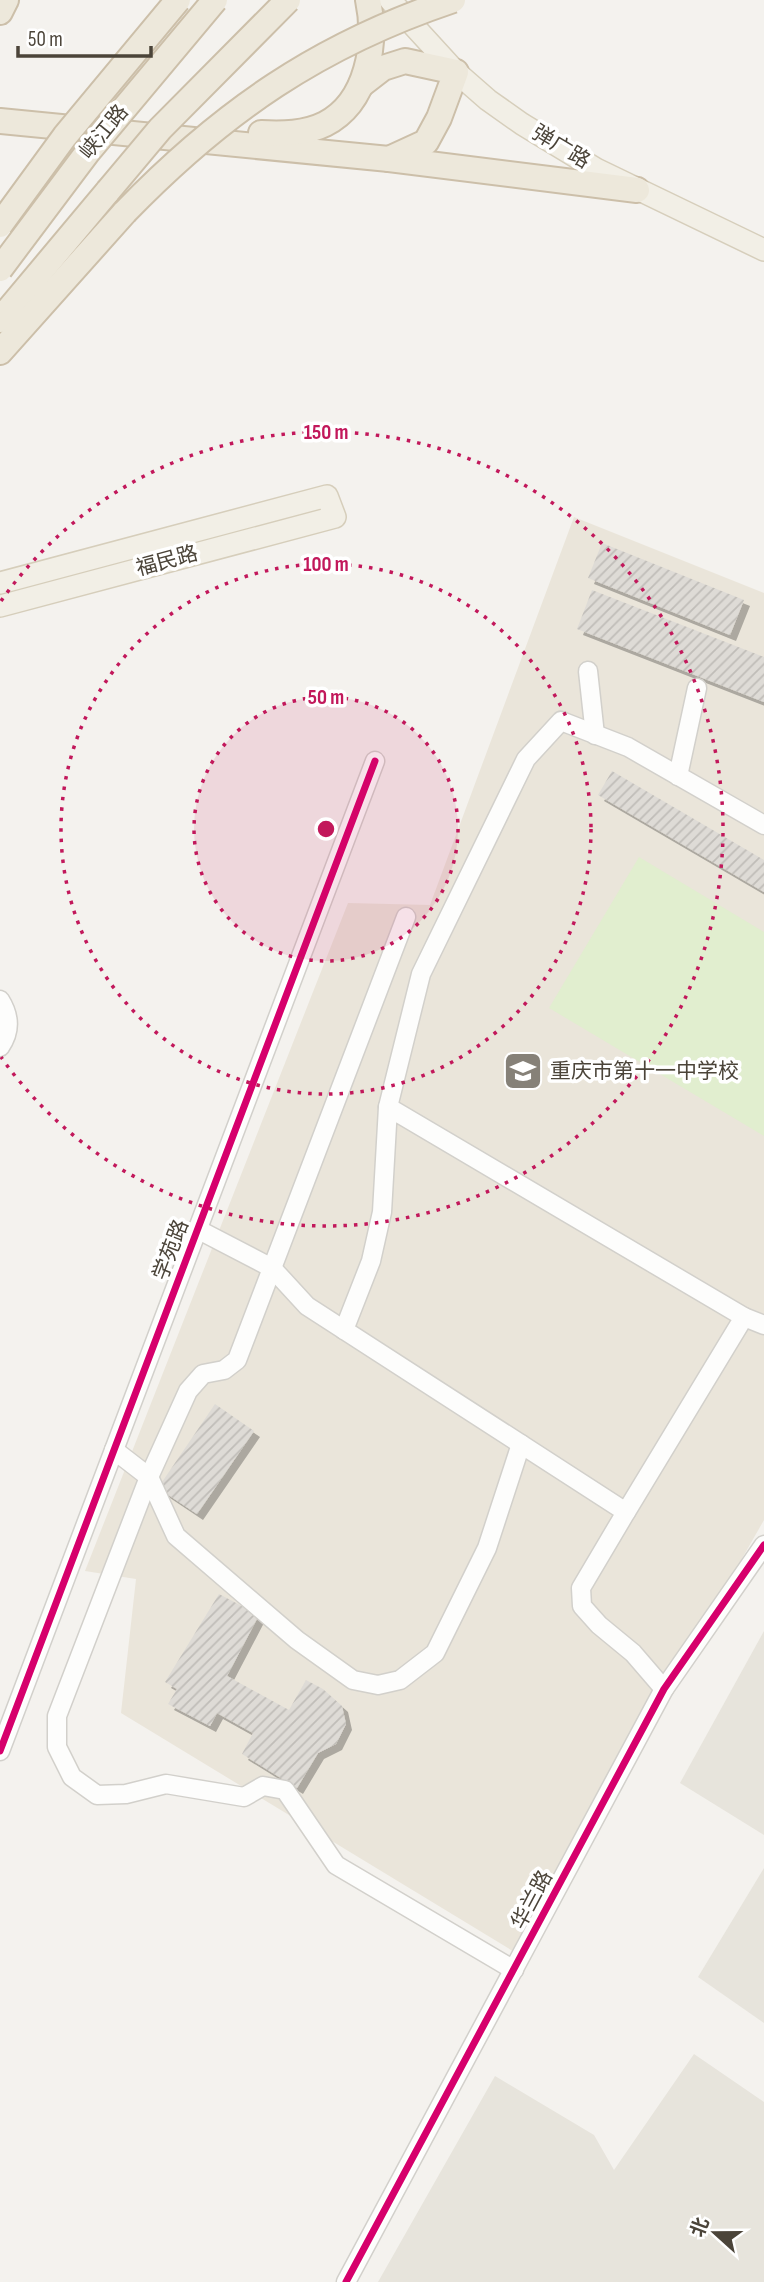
<svg xmlns="http://www.w3.org/2000/svg" width="764" height="2282" font-family="'Sofia Sans Condensed','Noto Sans SC',sans-serif">
	<defs>
		<pattern id="building-hatch" width="6" height="6" patternUnits="userSpaceOnUse" patternTransform="scale(1.75)"><rect width="6" height="6" fill="#dedbd6"/><path d="M-1 1l2-2M0 6l6-6M5 7l2-2" fill="none" stroke="#c0bdb8"/></pattern>
		<filter id="shadow"><feDropShadow dx="6" dy="6" stdDeviation="0" flood-color="#0004"/></filter>
	</defs>
	<rect width="100%" height="100%" fill="#f4f2ee"/>
	<g fill="#e7e4dc">
		<polygon points="764,1631 764,1835 680,1783"/>
		<polygon points="764,1868 764,2023 698,1977"/>
		<polygon points="694,2054 764,2102 764,2282 378,2282 495,2076 594,2135 614,2170"/>
	</g>
	<polygon fill="#eae5da" points="574,517 764,593 764,1520 516,1953 121,1713 136,1579 85,1571 348,903 430,905"/>
	<polygon fill="#e1eecf" points="639,857 764,932 764,1136 549,1008"/>
	<g fill="url(#building-hatch)" filter="url(#shadow)">
		<polygon points="602,543 744,600 730,635 588,578"/>
		<polygon points="592,590 764,657 764,702 577,629"/>
		<polygon points="612,771 764,860 764,892 598,795"/>
		<polygon points="215,1404 254,1431 197,1514 158,1488"/>
		<polygon points="219,1594 259,1615 227,1676 289,1710 306,1680 323,1689 342,1706 346,1724 336,1744 318,1753 297,1788 242,1754 253,1733 217,1713 210,1726 168,1704 177,1689 165,1682"/>
	</g>
	<g fill="none" stroke-linecap="round" stroke-linejoin="round">
		<g stroke="#d2d0cb" stroke-width="21">
			<g id="minor">
				<polyline points="588,671 595,735"/>
				<polyline points="678,776 697,688"/>
				<polyline points="406,917 237,1360 224,1370 203,1374 188,1391 149,1477 176,1536 297,1640 353,1680 378,1685 400,1680 435,1653 487,1548 521,1444"/>
				<path d="M 0,1000 C 10,1016 11,1031 0,1047"/>
				<polyline points="388,1107 421,974 526,759 561,721 628,747 764,825"/>
				<polyline points="197,1229 272,1268 307,1306 626,1512 581,1588 582,1606 599,1625 633,1653 664,1689"/>
				<polyline points="744,1317 764,1325"/>
				<polyline points="344,1330 371,1261 382,1212 388,1107 744,1317 626,1512"/>
				<polyline points="114,1450 149,1477 57,1716 57,1747 72,1777 97,1795 126,1794 166,1784 244,1797 263,1786 285,1790 336,1865 514,1970"/>
				<polyline points="0,1751 375,761"/>
				<polyline points="346,2282 664,1689 764,1545"/>
			</g>
		</g>
		<g stroke="#d6cebb" stroke-width="24">
			<g id="major">
				<polyline points="390,0 456,72 488,100 522,124 596,169 764,250"/>
				<polyline points="0,583 327,496 335,517 0,606"/>
			</g>
		</g>
		<g stroke="#ccbfa9" stroke-width="28">
			<g id="highway">
				<polyline points="0,12 6,0"/>
				<polyline points="361,85 383,68 405,61 456,72 439,118 426,142 389,159"/>
				<polyline points="0,121 389,159 637,190"/>
				<path d="M 261,133 C 282,134 305,134 325,124 C 368,102 377,43 368,0"/>
				<polyline points="0,320 108,191"/>
				<polyline points="0,352 125,212"/>
			</g>
		</g>
		<use href="#minor" stroke="#fdfdfc" stroke-width="18"/>
		<use href="#major" stroke="#f2efe6" stroke-width="21"/>
		<use href="#highway" stroke="#ede8db" stroke-width="24"/>
		<g stroke="#ccbfa9" stroke-width="28" stroke-linecap="butt">
			<g id="highway-bridge">
				<polyline points="108,191 160,129 288,0"/>
				<path d="M 125,212 C 223,111 319,45 453,0"/>
				<polyline points="0,225 65,136 178,0"/>
				<polyline points="0,269 87,153 215,0"/>
			</g>
		</g>
		<use href="#highway-bridge" stroke="#ede8db" stroke-width="24"/>
		<g stroke="#fff" stroke-width="11">
			<g id="cycleway">
				<polyline points="0,1751 375,761"/>
				<polyline points="346,2282 664,1689 764,1545"/>
			</g>
		</g>
		<use href="#cycleway" stroke="#d6006c" stroke-width="7"/>
	</g>
	<circle cx="326" cy="829" r="132" fill="#c2185b" fill-opacity=".12"/>
	<g fill="none" stroke="#c2185b" stroke-width="3.5" stroke-dasharray="3.5 7">
		<circle cx="326" cy="829" r="132"/>
		<circle cx="326" cy="829" r="265"/>
		<path d="M1 601A397 397 0 1 1 1 1057"/>
	</g>
	<defs>
		<g id="school-square" transform="scale(2.0125)"><rect x="-9" y="-9" width="18" height="18" rx="4" fill="#868178" stroke="#fff"/><path d="M0-5L7-2L0 1L-7-2ZM-4 1L0 2.5L4 1V4Q0 6-4 4Z" fill="#fff"/></g>
	</defs>
	<g fill-rule="evenodd">
		<use href="#school-square" x="523" y="1071"/>
	</g>
	<g text-anchor="middle" dominant-baseline="central" stroke-width="7" stroke-linejoin="round" paint-order="stroke">
		<g font-size="21" fill="#4b4439" stroke="#fff">
			<text transform="translate(104 132) rotate(-51)">峡江路</text>
			<text transform="translate(561 147) rotate(31)">弹广路</text>
			<text transform="translate(167 561) rotate(-15)">福民路</text>
			<text transform="translate(171 1250) rotate(-69)">学苑路</text>
			<text transform="translate(532 1900) rotate(-62)">华兰路</text>
		</g>
		<g font-size="21" fill="#4b4439" stroke="#fff" text-anchor="start">
			<text x="550" y="1071">重庆市第十一中学校</text>
		</g>
	</g>
	<circle cx="326" cy="829" r="10" fill="#c2185b" stroke="#fff" stroke-width="3.5"/>
	<g font-size="21" text-anchor="middle" font-weight="bold" fill="#c2185b" stroke="#fff" stroke-width="7" stroke-linejoin="round" paint-order="stroke">
		<text x="326" y="439">150 m</text>
		<text x="326" y="571">100 m</text>
		<text x="326" y="704">50 m</text>
	</g>
	<g transform="translate(715 2233) rotate(291)" stroke="#ffffff" stroke-width="5" paint-order="stroke">
	<path d="M0-5L12 26L0 18L-12 26Z" fill="#4b4439"/>
	<text y="-10" font-size="19" font-weight="bold" text-anchor="middle" fill="#4b4439">北</text>
	</g>
	<path d="M18 46v10h133v-10" fill="none" stroke="#4b4439" stroke-width="3.5"/>
	<text x="28" y="46" font-size="21" fill="#4b4439" stroke="#ffffff" stroke-width="5" paint-order="stroke">50 m</text>
</svg>
